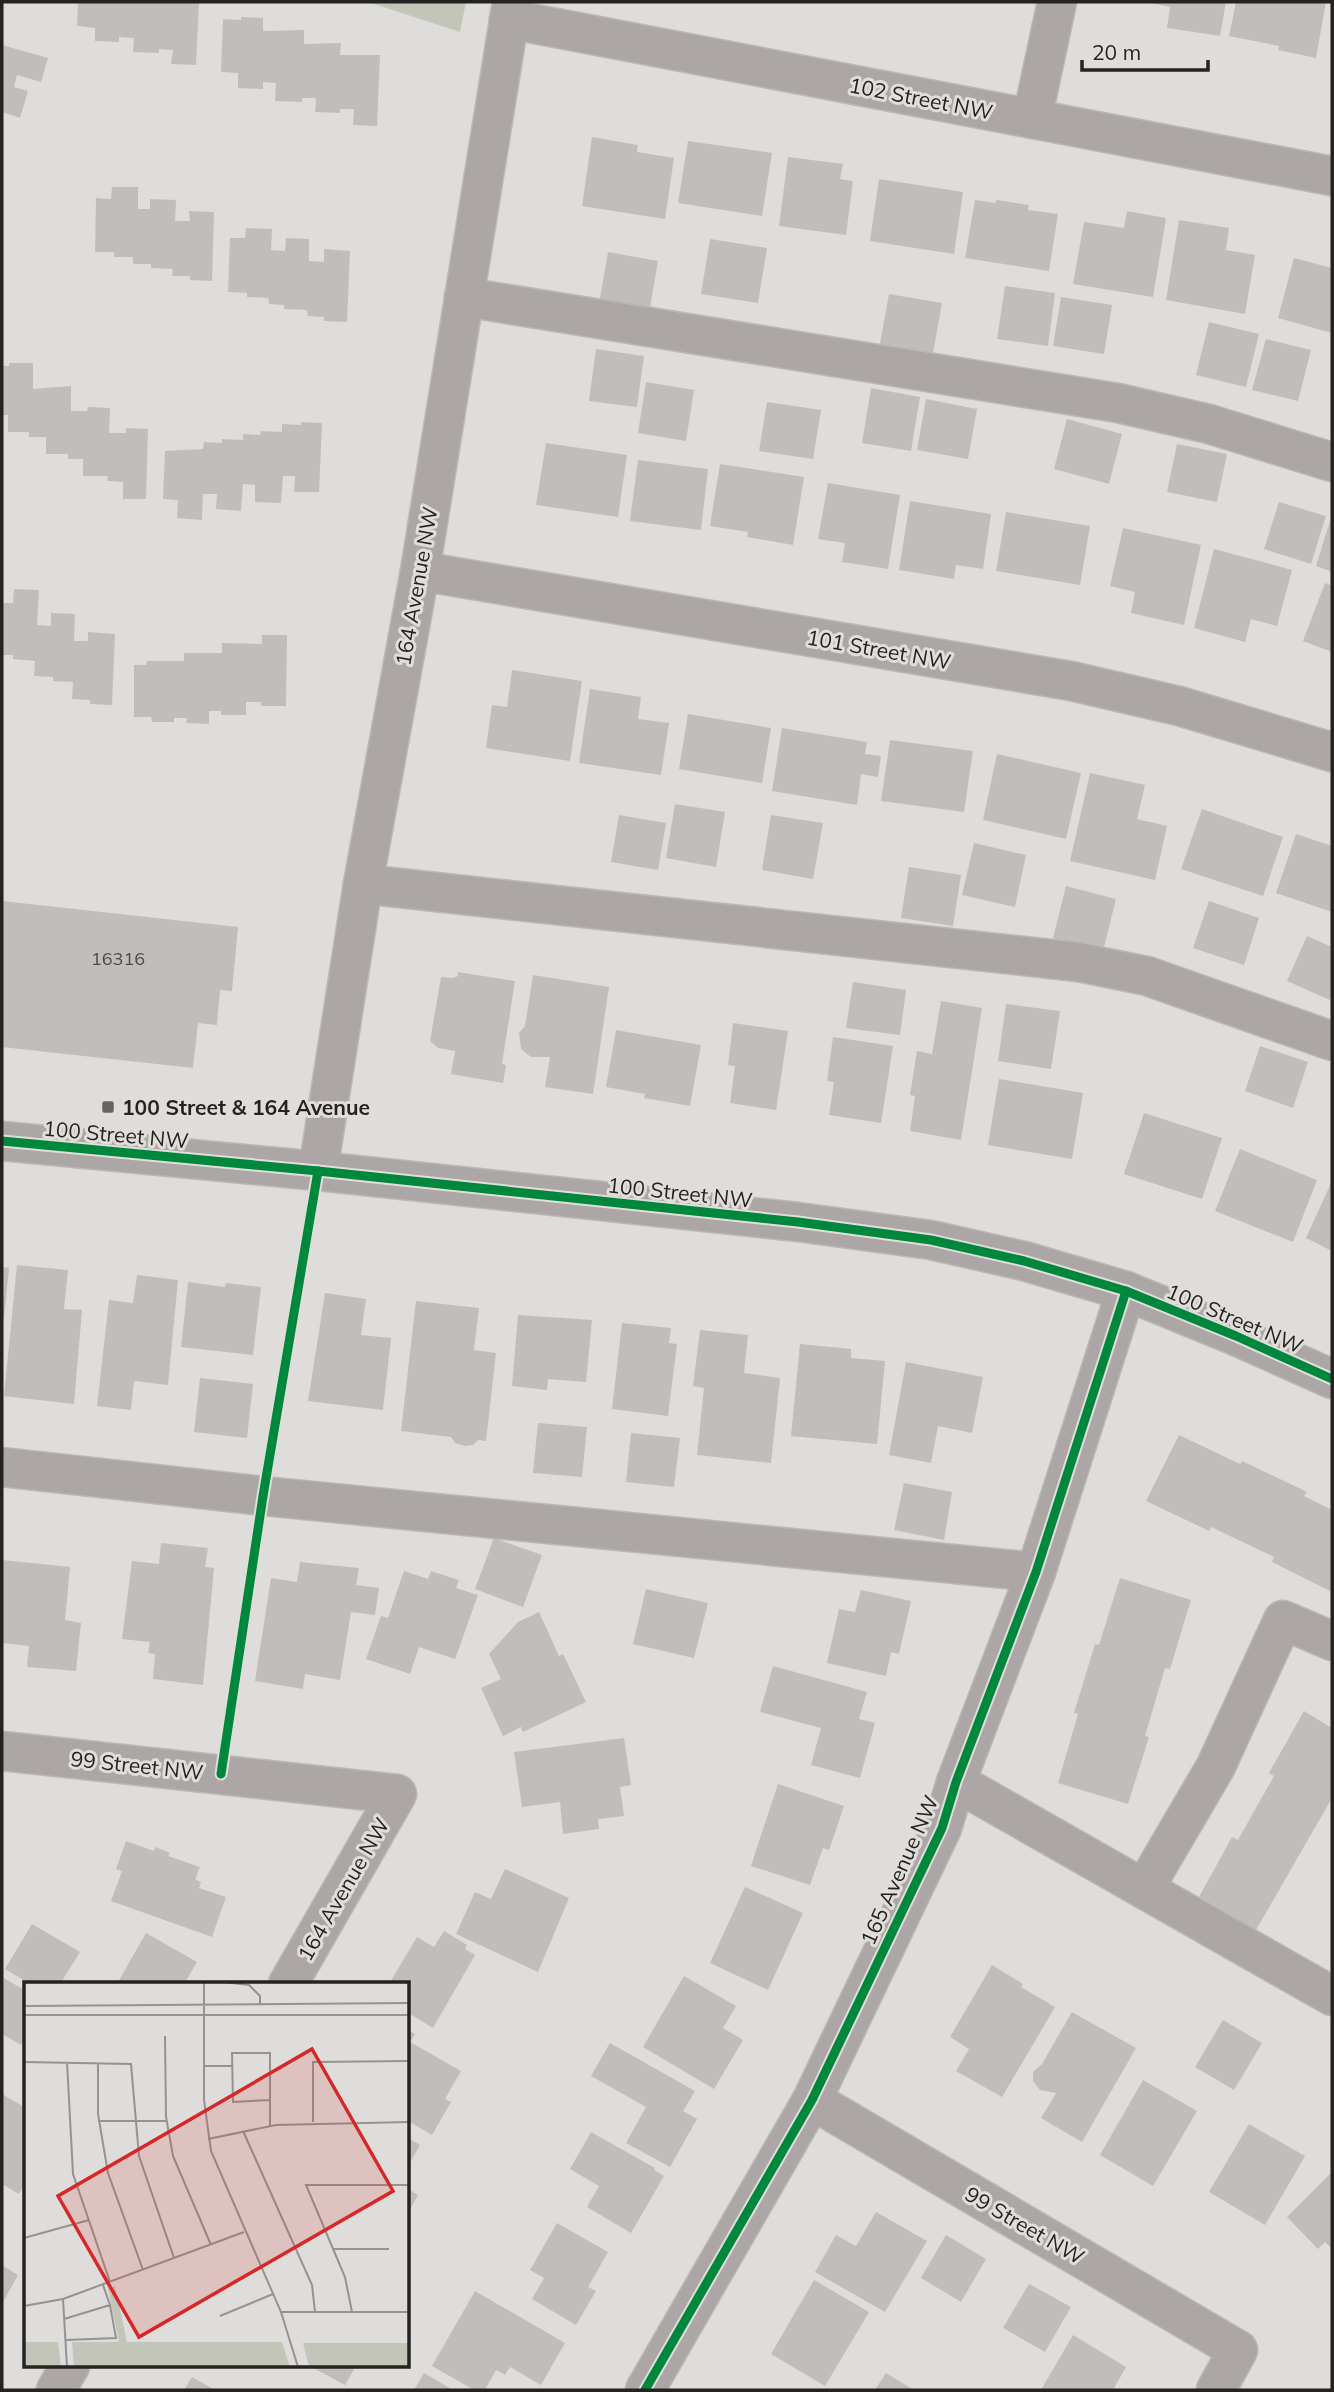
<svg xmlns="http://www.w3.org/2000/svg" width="1334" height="2392" font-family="Mulish,sans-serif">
	<rect width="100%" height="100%" fill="#dfdddb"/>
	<polygon fill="#c2c6b8" points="368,2 466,2 460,32"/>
	<g fill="#c0bebc">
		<polygon points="78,2 199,2 196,65 171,64 173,50 159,49 159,53 133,52 134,38 119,37 119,42 95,41 95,28 77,26"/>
		<polygon points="1146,2 1226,2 1220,36 1167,28 1170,7"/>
		<polygon points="1236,2 1326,2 1316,58 1278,50 1279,46 1229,36"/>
		<polygon points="241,17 263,18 263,31 304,30 304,44 341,43 340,55 380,55 377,126 353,125 354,109 340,109 340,113 315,112 316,98 302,98 302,102 275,101 276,83 263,82 263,89 238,88 238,73 221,72 223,19 241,20"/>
		<polygon points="2,45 48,58 41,82 17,75 14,87 28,91 20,118 2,112"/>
		<polygon points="592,137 638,145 637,152 674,158 665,219 582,206"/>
		<polygon points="688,141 772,153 762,216 678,203"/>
		<polygon points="788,157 843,164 840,179 853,181 846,235 779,226"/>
		<polygon points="879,179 963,192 954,254 870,241"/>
		<polygon points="112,187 138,187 138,209 150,209 150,199 176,200 175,221 190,221 189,211 214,212 212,281 190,280 190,276 172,276 173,269 151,268 151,264 133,264 133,257 114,257 114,252 95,252 96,198 111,199"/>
		<polygon points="975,200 996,203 996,200 1029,205 1028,210 1058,214 1049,271 965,258"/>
		<polygon points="1127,211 1166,218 1153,297 1073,284 1084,222 1124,228"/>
		<polygon points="1179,220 1229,228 1226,250 1255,255 1245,314 1166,300"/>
		<polygon points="246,228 272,229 271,250 285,251 286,238 309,239 309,261 324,262 324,249 350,251 347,322 324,321 324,317 308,316 307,310 284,309 284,305 269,304 268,298 247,297 247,293 228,292 230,238 245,238"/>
		<polygon points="710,239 767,248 758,303 701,294"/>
		<polygon points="608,252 658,261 649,313 599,304"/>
		<polygon points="1294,258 1332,268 1332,333 1278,318"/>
		<polygon points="1005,286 1055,293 1048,346 997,339"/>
		<polygon points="889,294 942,303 933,353 880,344"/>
		<polygon points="1061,297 1112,305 1104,354 1053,346"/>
		<polygon points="1209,322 1259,334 1246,387 1196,375"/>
		<polygon points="1266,339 1311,350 1298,401 1252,390"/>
		<polygon points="596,349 644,356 637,407 589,401"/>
		<polygon points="9,363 33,363 33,389 71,386 71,411 87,411 88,407 110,408 109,433 126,433 126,428 148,429 146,499 123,499 123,482 107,481 108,476 83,476 83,459 68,459 68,454 46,454 46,437 29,437 29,432 8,432 8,415 2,415 2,366 9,366"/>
		<polygon points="646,382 694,390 686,441 638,433"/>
		<polygon points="871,388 920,397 911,451 862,443"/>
		<polygon points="926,399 977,409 968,459 917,450"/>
		<polygon points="767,402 821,410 813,459 759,451"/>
		<polygon points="1067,419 1122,434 1109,484 1054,469"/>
		<polygon points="301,422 322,423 319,492 294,492 295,476 283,476 281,503 255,502 255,485 243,484 241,511 216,509 217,494 203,494 202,520 177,518 178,500 163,499 165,451 203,449 204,442 222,443 222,439 243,440 243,434 260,435 261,431 282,432 282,424 301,425"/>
		<polygon points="546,443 627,455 618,517 536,505"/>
		<polygon points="1177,444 1227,454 1217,502 1167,492"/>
		<polygon points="638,460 708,469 701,530 630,521"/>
		<polygon points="720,464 804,477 793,545 747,537 748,532 710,526"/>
		<polygon points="828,483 900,495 888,569 842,562 845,543 818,539"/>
		<polygon points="910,501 991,514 983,569 956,565 954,579 899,570"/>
		<polygon points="1279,502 1326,516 1311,564 1264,549"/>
		<polygon points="1006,512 1090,526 1080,585 996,571"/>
		<polygon points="1330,521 1332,522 1332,572 1316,566"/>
		<polygon points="1123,528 1201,545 1184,625 1131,613 1135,592 1110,586"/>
		<polygon points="1214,549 1292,570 1277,626 1251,619 1245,642 1194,628"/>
		<polygon points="1325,583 1332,586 1332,652 1303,641"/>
		<polygon points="14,589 39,590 37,625 51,626 51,613 75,614 74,641 88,641 88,632 115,634 112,705 90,704 90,700 72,699 73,682 53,681 53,677 34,676 35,661 13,659 13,655 2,655 2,603 13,603"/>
		<polygon points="262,635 287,635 286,706 261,706 261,702 246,702 246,715 221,715 221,711 209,711 209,724 186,723 187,718 174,718 174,722 152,722 151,717 134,717 134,665 146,665 147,661 184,661 184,653 222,653 222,643 262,644"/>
		<polygon points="512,670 582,681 570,761 486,748 492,705 507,707"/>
		<polygon points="590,689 641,697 638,719 669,723 661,775 579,763"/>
		<polygon points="688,714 771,728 762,783 679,769"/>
		<polygon points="782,728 867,742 865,754 881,756 878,777 861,774 857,805 772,791"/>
		<polygon points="890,740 973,751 964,812 881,801"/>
		<polygon points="997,754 1081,773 1066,839 983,820"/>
		<polygon points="1090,773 1145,785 1137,819 1167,826 1155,880 1070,861"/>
		<polygon points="675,804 725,812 716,867 666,858"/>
		<polygon points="1202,809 1283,837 1263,896 1181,869"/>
		<polygon points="619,815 666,823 658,870 611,862"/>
		<polygon points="771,815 823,823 813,879 762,870"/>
		<polygon points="1296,834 1332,846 1332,912 1276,893"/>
		<polygon points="974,843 1026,855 1015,907 962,895"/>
		<polygon points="909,867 961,875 953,926 901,918"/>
		<polygon points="1066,886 1116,899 1103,951 1053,938"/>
		<polygon points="2,901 238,927 232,991 220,990 217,1025 198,1023 193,1068 2,1047"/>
		<polygon points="1209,901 1259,918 1244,965 1193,948"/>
		<polygon points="1307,936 1332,947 1332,995 1330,1000 1287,981"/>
		<polygon points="458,972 515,981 502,1064 506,1065 503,1083 451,1074 455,1051 438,1048 430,1041 441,977 453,978 458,976"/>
		<polygon points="533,975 609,987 593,1094 545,1087 550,1057 531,1057 521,1049 519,1033 525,1026"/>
		<polygon points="853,982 906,990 900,1035 846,1028"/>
		<polygon points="941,1001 982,1008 961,1140 910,1131 915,1096 910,1095 917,1051 932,1054"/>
		<polygon points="1006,1004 1060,1011 1051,1069 998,1061"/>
		<polygon points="733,1023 788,1031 776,1110 730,1103 735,1066 728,1065"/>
		<polygon points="616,1030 701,1045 690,1106 644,1098 645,1094 606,1087"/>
		<polygon points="833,1037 893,1046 881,1123 829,1115 834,1082 827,1081"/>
		<polygon points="1260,1046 1308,1062 1293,1108 1245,1091"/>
		<polygon points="999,1079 1083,1093 1072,1159 988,1145"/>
		<polygon points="1144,1113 1222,1138 1202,1199 1124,1174"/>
		<polygon points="1240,1149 1317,1180 1293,1242 1215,1211"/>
		<polygon points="1332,1181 1332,1251 1306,1238"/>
		<polygon points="17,1265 68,1270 64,1309 82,1310 74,1404 4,1396"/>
		<polygon points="2,1267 9,1268 4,1319 2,1319"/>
		<polygon points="137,1275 178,1280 168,1385 134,1381 131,1410 97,1406 109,1300 133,1303"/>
		<polygon points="188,1282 225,1287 226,1283 261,1287 253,1355 181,1347"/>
		<polygon points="325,1293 366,1299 361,1335 391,1338 383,1410 308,1401"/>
		<polygon points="416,1301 479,1308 474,1350 496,1353 486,1441 478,1440 473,1445 465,1446 455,1443 451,1437 401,1431"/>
		<polygon points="518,1315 592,1320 586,1382 548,1379 547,1390 512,1386"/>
		<polygon points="622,1323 671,1328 669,1343 677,1344 668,1416 612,1409"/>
		<polygon points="700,1330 748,1335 744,1373 780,1378 771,1463 697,1455 704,1388 693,1386"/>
		<polygon points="800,1344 851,1349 851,1358 885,1361 877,1444 791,1436"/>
		<polygon points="906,1362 983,1377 972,1433 938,1426 931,1463 889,1455"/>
		<polygon points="200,1378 253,1384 247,1438 194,1432"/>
		<polygon points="538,1423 587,1427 582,1477 533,1473"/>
		<polygon points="631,1433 680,1438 674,1487 626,1482"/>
		<polygon points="1179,1435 1240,1464 1242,1461 1307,1492 1304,1496 1332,1510 1332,1592 1272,1562 1274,1557 1211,1527 1209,1531 1146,1501"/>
		<polygon points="904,1483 952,1492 944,1540 894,1530"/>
		<polygon points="494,1538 542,1555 523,1607 475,1589"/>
		<polygon points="161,1543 208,1548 205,1567 214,1568 203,1685 153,1679 155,1654 148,1653 150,1642 122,1639 132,1561 159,1564"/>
		<polygon points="2,1560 70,1567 65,1620 81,1623 76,1671 27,1667 29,1646 2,1643"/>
		<polygon points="300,1562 359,1568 356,1585 379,1588 375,1615 351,1612 340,1680 305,1674 303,1689 255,1681 271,1578 297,1582"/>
		<polygon points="404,1571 428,1579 431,1571 459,1580 456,1588 478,1595 455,1659 419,1647 410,1674 366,1659 381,1616 388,1618"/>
		<polygon points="1120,1578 1191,1600 1170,1669 1165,1668 1145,1736 1149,1737 1128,1804 1058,1783 1078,1714 1074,1713 1095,1644 1099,1645"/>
		<polygon points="646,1589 708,1603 694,1658 633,1644"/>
		<polygon points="861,1590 911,1601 899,1654 891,1652 886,1676 827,1663 839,1609 855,1612"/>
		<polygon points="539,1612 559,1656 563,1654 586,1702 523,1732 521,1727 503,1736 481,1688 501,1679 489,1654 518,1622"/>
		<polygon points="773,1666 867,1692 859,1719 875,1723 860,1778 811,1765 821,1728 760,1712"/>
		<polygon points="1304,1711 1332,1728 1332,1798 1256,1930 1199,1897 1232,1837 1238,1840 1274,1776 1269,1773"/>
		<polygon points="624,1738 631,1785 620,1787 624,1816 598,1819 599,1829 563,1834 560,1802 522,1807 514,1752"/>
		<polygon points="778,1784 844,1806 829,1850 823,1848 810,1885 751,1866"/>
		<polygon points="126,1841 154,1851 156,1847 170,1853 168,1856 200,1867 195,1879 201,1882 199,1888 226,1897 212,1937 111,1901 122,1871 116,1869"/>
		<polygon points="505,1869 569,1898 538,1972 456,1934 475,1892 491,1899"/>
		<polygon points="745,1887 803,1913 768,1990 710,1963"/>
		<polygon points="32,1924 80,1952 60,1984 30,1984 5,1969"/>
		<polygon points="444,1931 467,1945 465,1949 475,1955 433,2028 408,2013 408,1984 389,1984 417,1937 434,1947"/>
		<polygon points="146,1933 197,1962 184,1984 117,1984"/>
		<polygon points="992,1965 1023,1984 1021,1987 1055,2007 1002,2097 956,2071 969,2049 950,2037"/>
		<polygon points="684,1976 736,2006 723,2028 743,2040 714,2089 643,2047"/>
		<polygon points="2,1977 26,1991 26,2036 21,2045 2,2034"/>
		<polygon points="1072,2012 1136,2048 1082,2142 1041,2118 1056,2093 1040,2090 1033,2081 1033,2072 1042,2064"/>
		<polygon points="1223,2020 1262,2043 1234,2090 1195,2067"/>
		<polygon points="408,2030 415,2034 410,2042 461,2071 445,2099 451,2102 432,2135 408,2121"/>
		<polygon points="610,2043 695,2091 683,2111 697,2119 670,2167 626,2143 646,2107 591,2076"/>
		<polygon points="1143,2080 1197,2111 1153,2186 1100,2155"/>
		<polygon points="2,2094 26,2108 26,2181 19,2194 2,2184"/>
		<polygon points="1249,2124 1305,2156 1265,2225 1209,2192"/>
		<polygon points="591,2132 655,2168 654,2170 664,2176 631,2233 587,2207 599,2186 570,2169"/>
		<polygon points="408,2138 420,2145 408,2166"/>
		<polygon points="1332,2172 1332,2249 1325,2242 1318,2249 1287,2217"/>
		<polygon points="408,2189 418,2195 408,2213"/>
		<polygon points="876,2212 927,2241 885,2312 815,2272 836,2235 856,2246"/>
		<polygon points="557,2223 608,2252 588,2287 596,2291 576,2325 532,2299 544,2278 530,2270"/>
		<polygon points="946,2235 986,2259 961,2302 921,2278"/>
		<polygon points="2,2265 18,2275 2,2304"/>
		<polygon points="814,2280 869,2312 825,2386 771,2354"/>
		<polygon points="1029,2284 1071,2307 1045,2352 1003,2328"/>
		<polygon points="475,2291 565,2343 541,2385 510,2367 505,2375 496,2370 485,2390 474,2390 432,2366"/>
		<polygon points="1073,2335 1126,2367 1114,2388 1117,2390 1041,2390"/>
		<polygon points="310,2366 356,2366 345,2385"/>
		<polygon points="424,2373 453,2390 414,2390"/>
		<polygon points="886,2373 914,2390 875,2390"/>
		<polygon points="192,2377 215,2390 184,2390"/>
	</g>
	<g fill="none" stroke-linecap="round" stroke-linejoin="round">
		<g stroke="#b9b8b7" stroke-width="41">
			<g id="minor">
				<polyline points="509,19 1332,176"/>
				<polyline points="1032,119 1057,2"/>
				<polyline points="464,297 1118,403 1209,424 1332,462"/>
				<polyline points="420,571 1071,681 1179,706 1332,752"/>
				<polyline points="363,884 1078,962 1147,976 1332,1041"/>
				<polyline points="2,1141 318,1171 798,1222 931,1240 1024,1261 1126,1291 1236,1336 1332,1379"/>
				<polyline points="318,1171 363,884 420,571 512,2"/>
				<polyline points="2,1467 263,1496 1036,1572"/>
				<polyline points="2,1751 397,1794 288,1984"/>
				<polyline points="956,1782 1332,1996"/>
				<polyline points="1144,1889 1216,1766 1283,1620 1332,1641"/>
				<polyline points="812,2100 1238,2350 1216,2390"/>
				<polyline points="56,2390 70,2366"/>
				<polyline points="645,2390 812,2100 942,1828 956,1782 1036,1572 1126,1291"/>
			</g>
		</g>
		<use href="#minor" stroke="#aca7a6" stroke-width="38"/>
		<g stroke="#e1ded9" stroke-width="13">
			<g id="cycleway">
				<polyline points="2,1141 318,1171 798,1222 931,1240 1024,1261 1126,1291 1236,1336 1332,1379"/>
				<polyline points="221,1774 263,1496 318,1171"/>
				<polyline points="645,2390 812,2100 942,1828 956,1782 1036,1572 1126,1291"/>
			</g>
		</g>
		<use href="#cycleway" stroke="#00873e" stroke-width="9"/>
	</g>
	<rect fill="#656463" stroke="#e1ded9" stroke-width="2.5" x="101" y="1100" width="14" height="14" rx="3.5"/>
	<g text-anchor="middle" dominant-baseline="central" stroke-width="6" stroke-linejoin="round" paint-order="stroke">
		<g font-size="18" fill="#4b4a48">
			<text x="118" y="958">16316</text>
		</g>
		<g font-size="21" fill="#242322" stroke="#e1ded9">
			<text transform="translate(921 98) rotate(11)">102 Street NW</text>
			<text transform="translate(416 586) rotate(-80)">164 Avenue NW</text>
			<text transform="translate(879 649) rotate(10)">101 Street NW</text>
			<text transform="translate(116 1134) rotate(5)">100 Street NW</text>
			<text transform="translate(680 1192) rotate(6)">100 Street NW</text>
			<text transform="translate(1235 1318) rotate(23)">100 Street NW</text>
			<text transform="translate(137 1765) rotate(6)">99 Street NW</text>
			<text transform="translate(899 1870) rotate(-66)">165 Avenue NW</text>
			<text transform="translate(343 1889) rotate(-60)">164 Avenue NW</text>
			<text transform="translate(1025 2225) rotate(30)">99 Street NW</text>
		</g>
		<g font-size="21" font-weight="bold" fill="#242322" stroke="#e1ded9" text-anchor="start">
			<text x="122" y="1107">100 Street &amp; 164 Avenue</text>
		</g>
	</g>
	<g transform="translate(24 1982)">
		<rect width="385" height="385" fill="#dfdddb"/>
		<path d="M 91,304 L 103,360 L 258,360 L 266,385 L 50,385 L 48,360 L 95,360 L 84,307 ZM 0,360 L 34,360 L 37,385 L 0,385 ZM 279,361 L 385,361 L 385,385 L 285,385 Z" fill="#c2c6b8"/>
		<path fill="none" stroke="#949391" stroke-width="2" d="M 180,0 L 180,118 L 187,169 L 257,330 L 274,385M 199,0 L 225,3 L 236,14 L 236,23M 0,24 L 385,21M 0,33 L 385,33M 141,54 L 142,135 L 149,174 L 187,263M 0,80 L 107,82 L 115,174 L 150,276M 43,80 L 49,192 L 86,300M 74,81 L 74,132 L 84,191 L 119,288M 179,84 L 208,84M 246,118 L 209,120 L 208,71 L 246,71 L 246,145M 74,139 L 142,139M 289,140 L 289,80 L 385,79M 219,149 L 288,303 L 291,330M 184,157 L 252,143 L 385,140M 0,256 L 65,238M 310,267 L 365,267M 39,317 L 43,385M 0,324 L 39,317 L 220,250M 257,330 L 385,330M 328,330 L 321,295 L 282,203 L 385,203M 196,334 L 249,312M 40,337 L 86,323 L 79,303M 42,358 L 92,356 L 86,323"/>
		<path fill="#d62828" fill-opacity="0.15" stroke="#d62828" stroke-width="3.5" d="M 288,67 L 369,209 L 115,355 L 34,214 Z"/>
		<rect width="385" height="385" fill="none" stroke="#242322" stroke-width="3.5"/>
	</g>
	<rect width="1334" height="2392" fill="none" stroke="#242322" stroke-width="7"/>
	<path d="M1082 60v10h126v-10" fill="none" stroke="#242322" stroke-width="3.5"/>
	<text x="1092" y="60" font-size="21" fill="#242322" stroke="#e1ded9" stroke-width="5" paint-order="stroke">20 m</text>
</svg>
